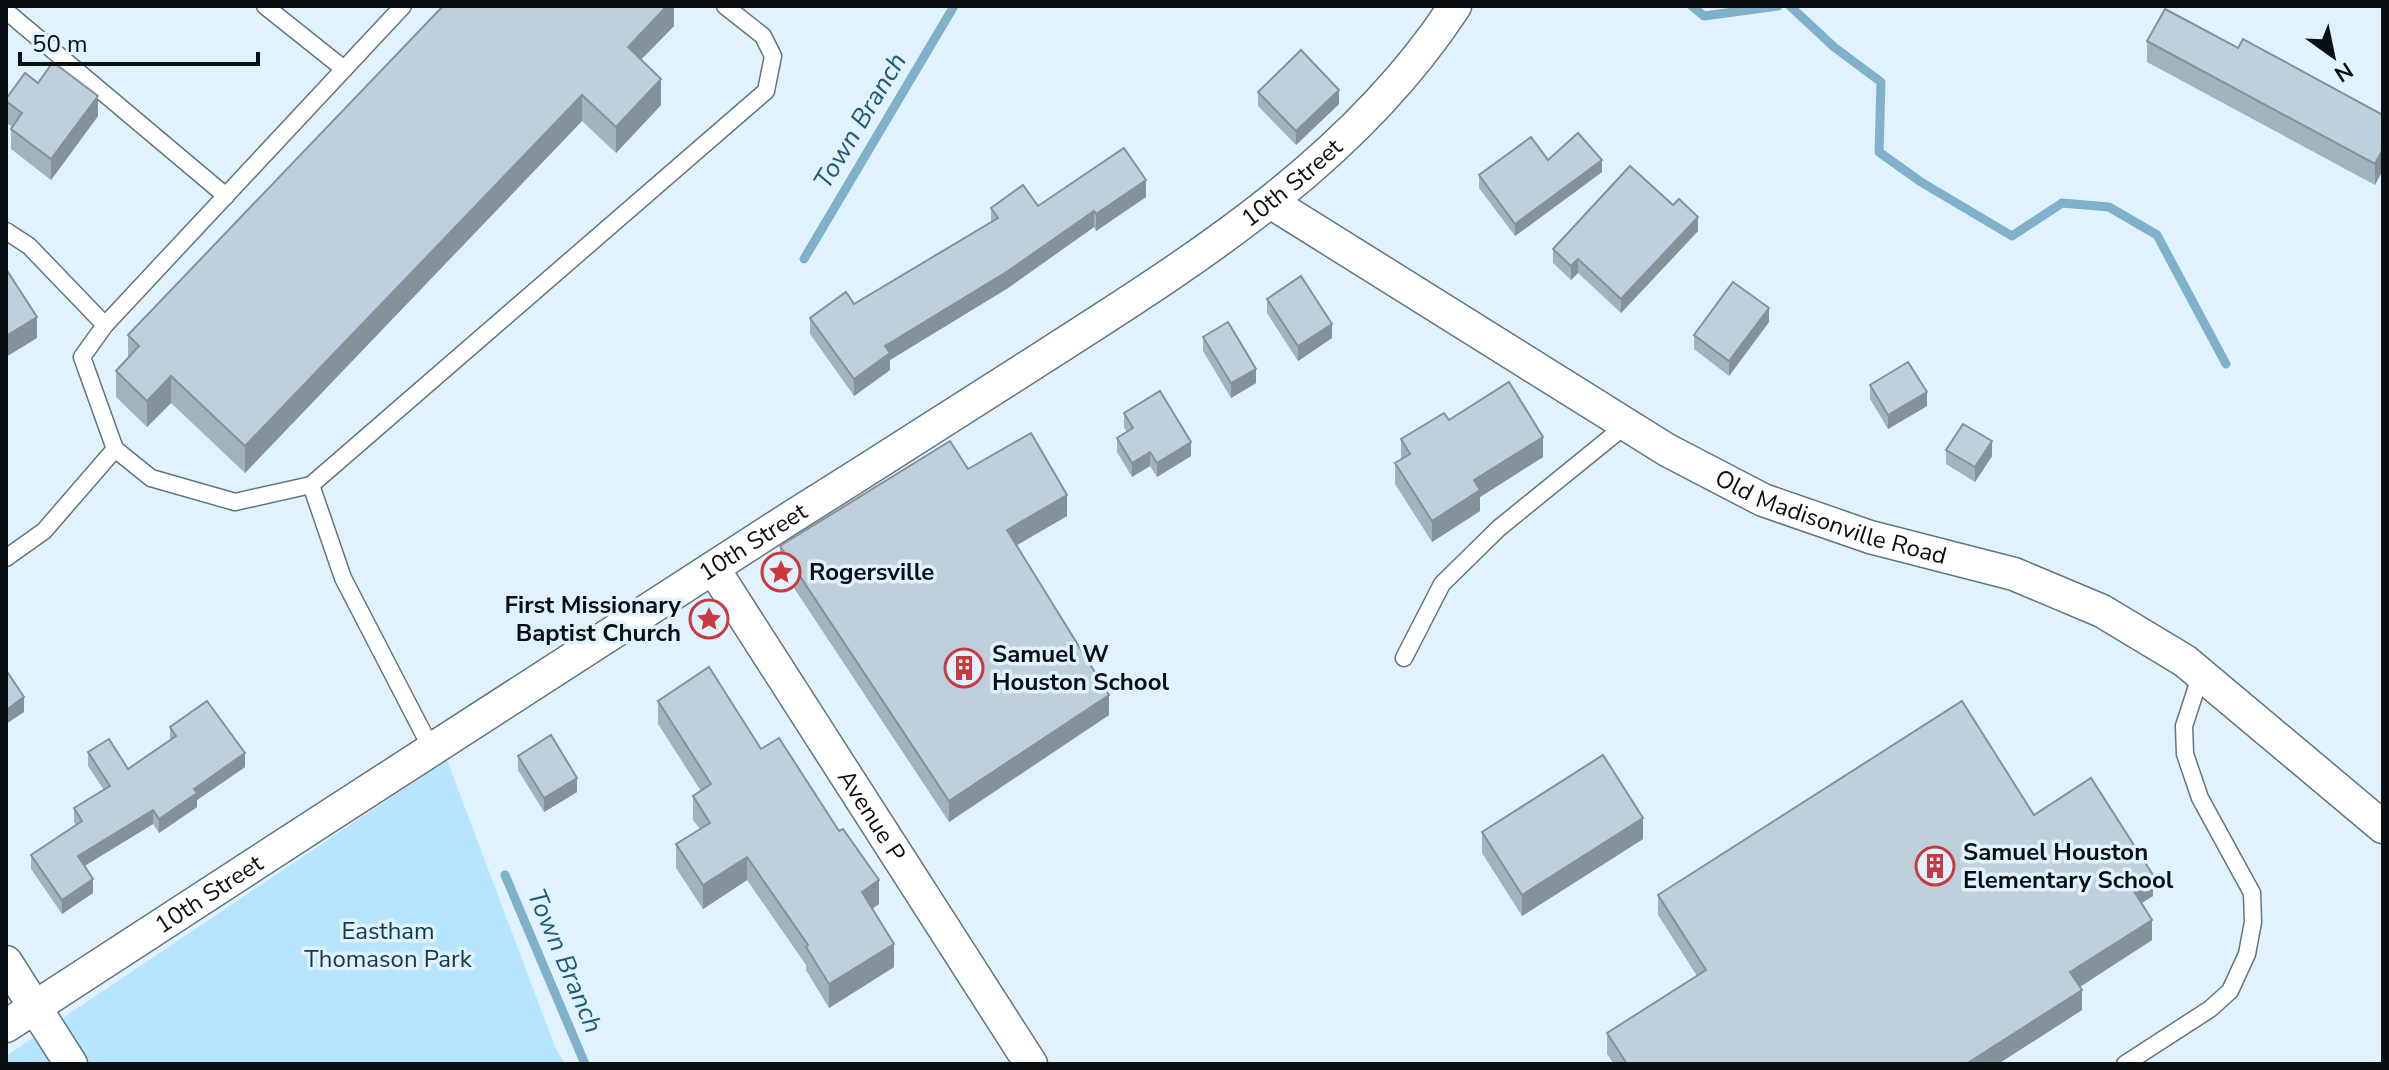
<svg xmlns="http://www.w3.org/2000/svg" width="2389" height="1070" font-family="'Nunito Sans',sans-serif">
	<rect width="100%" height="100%" fill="#dff2fd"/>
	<polygon fill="#b7e5ff" points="447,760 555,1047 565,1064 6,1064 6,1056"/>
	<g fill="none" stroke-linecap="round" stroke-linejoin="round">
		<g stroke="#81b0ca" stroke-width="9">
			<polyline points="1692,6 1704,16 1778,6"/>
			<polyline points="1790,6 1834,47 1881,82 1879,152 1921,182 2012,236 2062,203 2109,207 2157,235 2226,364"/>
			<polyline points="804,259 954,6"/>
			<polyline points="505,875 585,1064"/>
		</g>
		<g stroke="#64757f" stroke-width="19">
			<g id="service">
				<polyline points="265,6 344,69"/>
				<polyline points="6,11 226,196"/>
				<polyline points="6,231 29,246 105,325"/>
				<polyline points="311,485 235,502 151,478 115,449 82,357 105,325 403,6"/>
				<polyline points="6,558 44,531 115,449"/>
				<polyline points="1404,658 1442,584 1499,528 1626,425"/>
				<polyline points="432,750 343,578 311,485 766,91 773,56 763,36 725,6"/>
				<polyline points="2125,1064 2210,1009 2230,991 2247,954 2253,922 2252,893 2200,798 2185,754 2184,726 2201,674"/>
			</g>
		</g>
		<g stroke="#64757f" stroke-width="35">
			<g id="minor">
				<path id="s1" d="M 1272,203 L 1667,450 L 1763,500 L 1870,537 L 2014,574 L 2102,611 L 2185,661 L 2383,827"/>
				<path id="s2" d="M 713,568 L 1031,1064"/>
				<polyline points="6,962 71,1064"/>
				<path id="s3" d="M 6,1026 C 266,857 526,687 787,520 C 878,463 968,405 1059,347 C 1206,253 1358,155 1455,6"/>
			</g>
		</g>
		<use href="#service" stroke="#fff" stroke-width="16"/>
		<use href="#minor" stroke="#fff" stroke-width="32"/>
	</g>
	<g fill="#a3b3bc">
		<polygon points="674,6 674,26 641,59 661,105 616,153 582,121 245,473 171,403 147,427 116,397 116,371 128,359 128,335"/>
		<polygon points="2147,41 2238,48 2383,115 2375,185 2147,62"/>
		<polygon points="38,83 98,116 51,180 11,149 11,129 12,127 6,122 6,99"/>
		<polygon points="1258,92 1339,104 1296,145 1258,106"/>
		<polygon points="1602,172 1515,236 1479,188 1479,175"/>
		<polygon points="1146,197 1096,231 1094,227 1008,288 890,360 890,370 854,396 810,334 810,318 854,304 991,222 991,208 1038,206"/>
		<polygon points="1698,231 1621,313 1578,273 1571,280 1553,263 1553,249"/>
		<polygon points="1267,299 1332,338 1298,361 1267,313"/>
		<polygon points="1769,322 1729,376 1694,349 1694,335"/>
		<polygon points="1203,337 1256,383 1231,398 1203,351"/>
		<polygon points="1870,385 1927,406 1888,429 1870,399"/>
		<polygon points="1124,413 1191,456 1157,477 1150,466 1132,477 1117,452 1117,438 1127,432 1124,428"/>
		<polygon points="1449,420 1543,457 1480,497 1480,511 1432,542 1395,484 1395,463 1401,459 1401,439"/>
		<polygon points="1946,450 1992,456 1975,482 1946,464"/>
		<polygon points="968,469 1067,516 1016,545 1109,715 949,822 780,567 780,546"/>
		<polygon points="658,701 761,749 879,904 872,909 894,967 829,1008 806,970 806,965 747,880 703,909 676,868 676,844 700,829 693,820 693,796 701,791 658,724"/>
		<polygon points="170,727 245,767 197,800 197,807 159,833 153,824 84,866 93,893 62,914 31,869 31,855 76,825 74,822 74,808 104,790 88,766 88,752 128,769 170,740"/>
		<polygon points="518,756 577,792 544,812 518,770"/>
		<polygon points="2034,815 2153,896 2141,903 2152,940 2080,987 2082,1010 1998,1064 1614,1064 1607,1054 1607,1033 1697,976 1658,915 1658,895"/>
		<polygon points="1482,832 1643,839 1522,916 1482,853"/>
	</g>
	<g fill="#859299">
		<polygon points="667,6 674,6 674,26 628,73 628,47"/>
		<polygon points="661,79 661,105 616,153 616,127"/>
		<polygon points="1339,90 1339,104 1296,145 1296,131"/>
		<polygon points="582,95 582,121 245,473 245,446"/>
		<polygon points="98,96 98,116 51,180 51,159"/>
		<polygon points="2383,149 2383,170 2375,185 2375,164"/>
		<polygon points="1602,160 1602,172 1515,236 1515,224"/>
		<polygon points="1146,180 1146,197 1096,231 1096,214"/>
		<polygon points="1094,211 1094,227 1008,288 890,360 890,370 854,396 854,379 885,346"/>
		<polygon points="1698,217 1698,231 1621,313 1621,299"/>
		<polygon points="1578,259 1578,273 1571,280 1571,266"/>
		<polygon points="1769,308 1769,322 1729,376 1729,361"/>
		<polygon points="37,317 37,338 6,357 6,336"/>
		<polygon points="1332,324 1332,338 1298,361 1298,346"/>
		<polygon points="1256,369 1256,383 1231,398 1231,383"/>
		<polygon points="171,376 171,403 147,427 147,401"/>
		<polygon points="1927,392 1927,406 1888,429 1888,415"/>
		<polygon points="1543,437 1543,457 1480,497 1480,511 1432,542 1432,521 1474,480"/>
		<polygon points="1992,441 1992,456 1975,482 1975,467"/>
		<polygon points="1191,442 1191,456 1157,477 1157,463"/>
		<polygon points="1150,452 1150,466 1132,477 1132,463"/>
		<polygon points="1067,495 1067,516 1007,551 1007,530"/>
		<polygon points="1109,695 1109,715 949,822 949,801"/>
		<polygon points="24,697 24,712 6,724 6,710"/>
		<polygon points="245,753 245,767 197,800 197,807 159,833 159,819 194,789"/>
		<polygon points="577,778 577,792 544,812 544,798"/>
		<polygon points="153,810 153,824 78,870 78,856"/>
		<polygon points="1643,818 1643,839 1522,916 1522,895"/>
		<polygon points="747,857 747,880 703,909 703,885"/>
		<polygon points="2153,875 2153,896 2132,909 2132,888"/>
		<polygon points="93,879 93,893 62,914 62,900"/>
		<polygon points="879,880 879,904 862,916 862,892"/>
		<polygon points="2152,920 2152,940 2070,993 2070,972"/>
		<polygon points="894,944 894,967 829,1008 829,984"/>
		<polygon points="2082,990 2082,1010 1998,1064 1966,1064"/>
	</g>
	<g fill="#bed0db" stroke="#859299" stroke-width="2">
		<polygon points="443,6 667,6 628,47 661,79 616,127 582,95 245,446 171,376 147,401 116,371 139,346 128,335"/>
		<polygon points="2165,9 2238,48 2243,39 2383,115 2383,149 2375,164 2147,41"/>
		<polygon points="1301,50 1339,90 1296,131 1258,92"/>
		<polygon points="53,62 98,96 51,159 11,129 22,113 6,101 6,99 25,73 38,83"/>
		<polygon points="1578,133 1602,160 1515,224 1479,175 1531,137 1548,160"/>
		<polygon points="1124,148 1146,180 1096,214 1094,211 1008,271 885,346 890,353 854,379 810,318 846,292 854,304 998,218 991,208 1023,185 1038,206"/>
		<polygon points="1630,166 1673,205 1679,199 1698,217 1621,299 1578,259 1571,266 1553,249"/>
		<polygon points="6,269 37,317 6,336"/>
		<polygon points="1301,276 1332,324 1298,346 1267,299"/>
		<polygon points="1733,282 1769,308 1729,361 1694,335"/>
		<polygon points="1228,322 1256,369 1231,383 1203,337"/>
		<polygon points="1908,362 1927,392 1888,415 1870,385"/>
		<polygon points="1509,382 1543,437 1474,480 1480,490 1432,521 1395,463 1410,454 1401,439 1444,413 1449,420"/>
		<polygon points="1160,391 1191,442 1157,463 1150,452 1132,463 1117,438 1133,428 1124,413"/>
		<polygon points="1963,424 1992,441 1975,467 1946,450"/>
		<polygon points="1031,433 1067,495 1007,530 1109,695 949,801 780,546 950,441 968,469"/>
		<polygon points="709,667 761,749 779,738 839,831 843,829 879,880 862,892 894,944 829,984 806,947 808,945 747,857 703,885 676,844 710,823 693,796 711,784 658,701"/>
		<polygon points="6,670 24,697 6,710"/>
		<polygon points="207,701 245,753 194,789 197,793 159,819 153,810 78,856 93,879 62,900 31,855 82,821 74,808 110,786 88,752 109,739 128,769 176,736 170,727"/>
		<polygon points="1962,701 2034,815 2091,778 2153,875 2132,888 2152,920 2070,972 2082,990 1966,1064 1627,1064 1607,1033 1706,970 1658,895"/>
		<polygon points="551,735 577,778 544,798 518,756"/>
		<polygon points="1603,755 1643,818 1522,895 1482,832"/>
	</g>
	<defs>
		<g id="sight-ring" transform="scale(2)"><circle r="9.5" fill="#dff2fd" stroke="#c93940" stroke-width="1.5"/><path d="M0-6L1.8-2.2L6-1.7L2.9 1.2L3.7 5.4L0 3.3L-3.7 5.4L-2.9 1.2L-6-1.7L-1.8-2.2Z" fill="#c93940"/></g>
		<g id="building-ring" transform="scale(2)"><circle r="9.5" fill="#dff2fd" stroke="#c93940" stroke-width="1.5"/><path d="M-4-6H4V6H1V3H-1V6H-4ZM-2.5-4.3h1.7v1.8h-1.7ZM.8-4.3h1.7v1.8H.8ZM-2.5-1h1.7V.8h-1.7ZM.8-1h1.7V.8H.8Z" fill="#c93940"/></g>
	</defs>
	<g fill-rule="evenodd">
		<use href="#sight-ring" x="781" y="572"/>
		<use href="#sight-ring" x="709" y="619"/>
		<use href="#building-ring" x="964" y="668"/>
		<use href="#building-ring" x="1935" y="866"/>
	</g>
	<g text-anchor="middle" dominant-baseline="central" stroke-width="7" stroke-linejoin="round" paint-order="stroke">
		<g font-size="24" fill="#090f13" stroke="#dff2fd">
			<text stroke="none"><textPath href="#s3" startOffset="1538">10th Street</textPath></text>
			<text stroke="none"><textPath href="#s1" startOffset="644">Old Madisonville Road</textPath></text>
			<text stroke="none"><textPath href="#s3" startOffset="890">10th Street</textPath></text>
			<text stroke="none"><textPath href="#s2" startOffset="294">Avenue P</textPath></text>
			<text stroke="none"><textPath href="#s3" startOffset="242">10th Street</textPath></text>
		</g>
		<g font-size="24" font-weight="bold" fill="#090f13" stroke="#dff2fd" text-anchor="start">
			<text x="809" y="572">Rogersville</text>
			<text x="681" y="605" text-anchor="end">First Missionary<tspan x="681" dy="28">Baptist Church</tspan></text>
			<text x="992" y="654">Samuel W<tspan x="992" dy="28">Houston School</tspan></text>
			<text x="1963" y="852">Samuel Houston<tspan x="1963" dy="28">Elementary School</tspan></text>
		</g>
		<g font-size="24" fill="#10394c" stroke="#dff2fd">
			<text x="388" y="931">Eastham<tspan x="388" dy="28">Thomason Park</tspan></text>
		</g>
		<g font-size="26" font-style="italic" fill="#205a76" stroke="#dff2fd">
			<text transform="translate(860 121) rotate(-59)">Town Branch</text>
			<text transform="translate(565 961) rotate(67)">Town Branch</text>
		</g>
	</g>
	<rect width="2389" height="1070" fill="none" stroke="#090f13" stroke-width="16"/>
	<g transform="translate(2333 56) rotate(147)" stroke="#dff2fd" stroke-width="6" paint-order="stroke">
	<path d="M0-6L14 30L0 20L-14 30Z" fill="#090f13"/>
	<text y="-12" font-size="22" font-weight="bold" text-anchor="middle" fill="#090f13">N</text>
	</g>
	<path d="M20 52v12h238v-12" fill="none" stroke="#090f13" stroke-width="4"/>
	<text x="32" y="52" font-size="24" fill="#090f13" stroke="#dff2fd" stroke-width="6" paint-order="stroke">50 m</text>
</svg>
